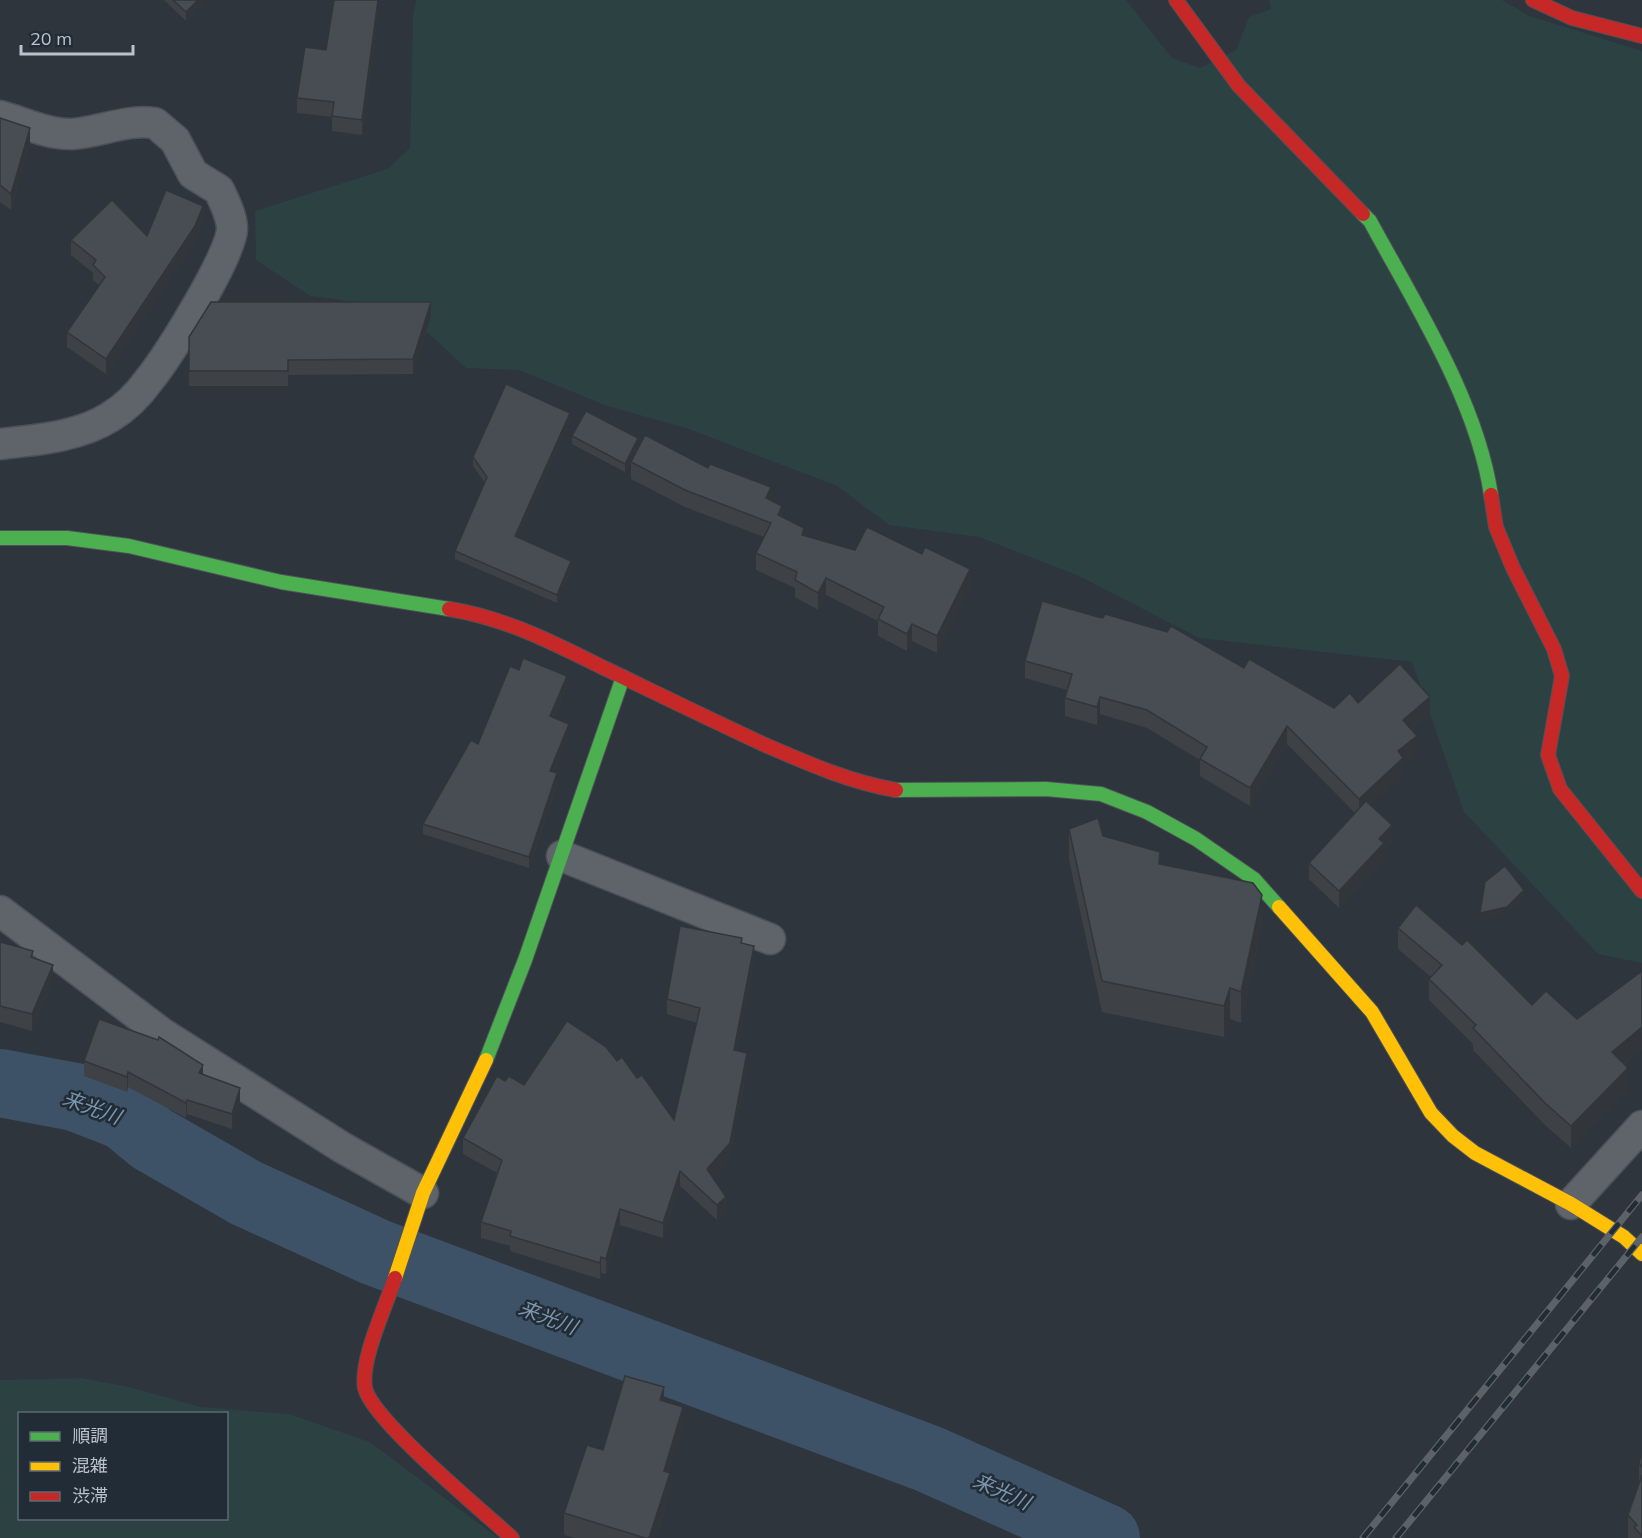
<svg xmlns="http://www.w3.org/2000/svg" width="1642" height="1538" font-family="Mulish,'Noto Sans JP',sans-serif">
	<rect width="100%" height="100%" fill="#2e353c"/>
	<g fill="#2b4142" fill-rule="evenodd">
		<polygon points="416,0 1126,0 1172,58 1200,68 1236,50 1249,17 1271,9 1269,0 1502,0 1530,16 1642,51 1642,963 1598,954 1464,812 1412,662 1199,638 1079,576 979,537 889,525 837,486 686,428 607,406 519,370 466,368 401,308 310,296 256,260 255,211 387,169 410,148 413,15"/>
		<path d="M 82,1378 L 129,1387 L 201,1407 L 289,1414 L 370,1442 L 498,1538 L 0,1538 L 0,1380 ZM 20,1414 L 226,1414 L 226,1518 L 20,1518 Z"/>
	</g>
	<g fill="none" stroke-linecap="round" stroke-linejoin="round">
		<polyline stroke="#3d5266" stroke-width="68" points="0,1083 75,1097 124,1116 152,1139 246,1193 375,1252 929,1459 1106,1538"/>
		<g stroke="#4d5157" stroke-width="33">
			<g id="street">
				<path d="M 0,116 C 22,122 49,135 72,134 C 101,132 126,119 155,123 L 175,140 L 193,174 L 219,190 C 224,201 232,216 232,229 C 231,256 169,355 149,380 C 139,394 125,408 110,417 C 79,437 35,440 0,444"/>
				<polyline points="562,856 770,939"/>
				<polyline points="0,911 163,1034 343,1148 423,1193"/>
				<polyline points="1571,1204 1642,1126"/>
			</g>
		</g>
		<g stroke="#4d5157" stroke-width="16">
			<g id="fast">
				<path d="M 1363,214 L 1370,221 C 1415,304 1477,401 1491,495"/>
				<polyline points="0,538 67,538 129,546 281,582 449,609"/>
				<polyline points="896,790 1046,789 1101,794 1147,812 1196,839 1254,879 1279,907"/>
				<polyline points="486,1060 525,960 623,677"/>
			</g>
		</g>
		<g stroke="#4d5157" stroke-width="16">
			<g id="slow">
				<polyline points="1279,907 1372,1012 1431,1113 1453,1136 1475,1153 1571,1204 1624,1237 1642,1254"/>
				<polyline points="395,1278 423,1193 486,1060"/>
			</g>
		</g>
		<g stroke="#4d5157" stroke-width="16">
			<g id="jam">
				<polyline points="1176,0 1239,86 1363,214"/>
				<polyline points="1533,0 1572,18 1642,36"/>
				<polyline points="1491,495 1496,527 1513,568 1554,649 1562,676 1548,755 1560,789 1642,891"/>
				<path d="M 449,609 C 505,618 552,642 602,667 C 656,693 709,719 763,744 C 807,763 849,782 896,790"/>
				<path d="M 395,1278 C 386,1306 360,1360 365,1388 C 372,1420 483,1511 512,1538"/>
			</g>
		</g>
		<use href="#street" stroke="#5f646a" stroke-width="30"/>
		<use href="#fast" stroke="#4caf50" stroke-width="14"/>
		<use href="#slow" stroke="#ffc107" stroke-width="14"/>
		<use href="#jam" stroke="#c62828" stroke-width="14"/>
		<g stroke="#5d6268" stroke-width="7">
			<g id="rail">
				<polyline points="1363,1538 1642,1195"/>
				<polyline points="1396,1538 1642,1237"/>
			</g>
		</g>
		<use href="#rail" stroke="#212c37" stroke-width="4.5" stroke-dasharray="14" stroke-linecap="butt"/>
	</g>
	<g fill="#3e4247">
		<polygon points="164,0 205,0 186,21"/>
		<polygon points="378,0 378,11 362,135 332,131 332,117 297,113 297,98"/>
		<polygon points="0,118 30,144 11,210 0,202"/>
		<polygon points="203,221 195,241 106,374 67,347 67,332 99,285 93,280 93,273 71,255 71,240 147,236"/>
		<polygon points="431,317 413,374 288,375 288,386 189,386 189,337"/>
		<polygon points="570,421 518,538 571,569 557,603 455,559 455,551 485,483 473,466 473,457"/>
		<polygon points="572,436 638,447 625,472 572,444"/>
		<polygon points="631,462 771,500 782,517 804,536 970,586 937,653 912,641 907,651 878,636 878,621 826,595 818,610 795,597 795,588 756,570 756,553 764,537 685,507 631,479"/>
		<polygon points="1025,661 1244,668 1334,708 1358,703 1430,714 1412,730 1417,754 1403,764 1403,775 1371,805 1392,841 1384,849 1384,860 1339,908 1309,879 1309,863 1355,813 1287,744 1250,806 1200,776 1200,760 1147,728 1100,714 1097,725 1065,716 1065,698 1067,690 1025,678"/>
		<polygon points="567,687 554,718 569,735 554,772 557,784 529,868 423,834 423,824"/>
		<polygon points="1069,829 1103,836 1160,864 1262,926 1241,1023 1230,1019 1224,1037 1102,1012 1069,860"/>
		<polygon points="1398,928 1532,1005 1577,1019 1642,971 1642,1049 1624,1064 1628,1089 1571,1148 1545,1125 1473,1050 1473,1044 1429,1000 1429,979 1431,977 1398,949"/>
		<polygon points="0,942 33,958 53,981 32,1031 0,1022"/>
		<polygon points="742,944 754,961 737,1050 747,1068 730,1158 713,1177 726,1212 717,1220 680,1186 663,1238 620,1225 606,1274 601,1273 600,1279 510,1251 510,1246 481,1238 481,1222 497,1173 463,1154 463,1138 505,1081 524,1085 617,1061 637,1078 674,1120 697,1023 667,1014 667,999"/>
		<polygon points="84,1061 203,1074 240,1103 232,1129 187,1114 186,1118 128,1087 127,1092 84,1076"/>
		<polygon points="664,1401 683,1428 669,1473 670,1494 656,1538 575,1538 564,1535 564,1513 603,1450"/>
		<polygon points="1642,1451 1642,1538 1628,1538 1628,1515 1639,1485 1639,1463"/>
	</g>
	<g fill="#32363a">
		<polygon points="198,0 205,0 186,21 186,12"/>
		<polygon points="378,0 378,11 362,135 362,120"/>
		<polygon points="30,128 30,144 11,210 11,194"/>
		<polygon points="203,206 203,221 195,241 106,374 106,359"/>
		<polygon points="431,302 431,317 413,374 413,359"/>
		<polygon points="570,413 570,421 515,545 515,536"/>
		<polygon points="638,438 638,447 625,472 625,464"/>
		<polygon points="771,487 771,504 766,498"/>
		<polygon points="782,506 782,523 778,515"/>
		<polygon points="571,561 571,569 557,603 557,595"/>
		<polygon points="970,569 970,586 937,653 937,636"/>
		<polygon points="826,578 826,595 818,610 818,593"/>
		<polygon points="912,624 912,641 907,651 907,634"/>
		<polygon points="567,676 567,687 550,727 550,716"/>
		<polygon points="1100,697 1100,714 1097,725 1097,707"/>
		<polygon points="1430,697 1430,714 1403,738 1403,720"/>
		<polygon points="569,724 569,735 550,782 550,771"/>
		<polygon points="1287,726 1287,744 1250,806 1250,788"/>
		<polygon points="1417,736 1417,754 1403,764 1403,775 1359,817 1359,799 1398,751"/>
		<polygon points="557,773 557,784 529,868 529,857"/>
		<polygon points="1392,825 1392,841 1384,849 1384,860 1339,908 1339,891 1379,839"/>
		<polygon points="1524,890 1524,898 1507,915 1480,921 1480,913"/>
		<polygon points="1262,895 1262,926 1241,1023 1241,992"/>
		<polygon points="754,946 754,961 734,1065 734,1050"/>
		<polygon points="53,965 53,981 32,1031 32,1014"/>
		<polygon points="1230,988 1230,1019 1224,1037 1224,1006"/>
		<polygon points="1642,1027 1642,1049 1612,1073 1612,1052"/>
		<polygon points="747,1053 747,1068 730,1158 707,1184 707,1169"/>
		<polygon points="203,1065 203,1080 199,1073"/>
		<polygon points="1628,1068 1628,1089 1571,1148 1571,1126"/>
		<polygon points="128,1072 128,1087 127,1092 127,1077"/>
		<polygon points="240,1088 240,1103 232,1129 232,1114"/>
		<polygon points="187,1100 187,1114 186,1118 186,1103"/>
		<polygon points="680,1171 680,1186 663,1238 663,1223"/>
		<polygon points="726,1197 726,1212 717,1220 717,1205"/>
		<polygon points="620,1209 620,1225 606,1274 606,1259"/>
		<polygon points="601,1257 601,1273 600,1279 600,1263"/>
		<polygon points="664,1387 664,1409 660,1400"/>
		<polygon points="683,1407 683,1428 664,1492 664,1471"/>
		<polygon points="670,1473 670,1494 656,1538 649,1538"/>
	</g>
	<g fill="#484d53" stroke="#32363a" stroke-width="1.5">
		<polygon points="173,0 198,0 186,12"/>
		<polygon points="334,0 378,0 362,120 332,116 334,102 297,98 305,47 326,50"/>
		<polygon points="0,118 30,128 11,194 0,185"/>
		<polygon points="166,190 203,206 195,226 106,359 67,332 105,277 93,265 96,260 71,240 112,200 147,236"/>
		<polygon points="211,302 431,302 413,359 288,360 288,371 189,371 189,337"/>
		<polygon points="506,384 570,413 515,536 571,561 557,595 455,551 487,477 473,457"/>
		<polygon points="586,411 638,438 625,464 572,436"/>
		<polygon points="645,435 708,468 710,464 771,487 766,498 782,506 778,515 804,528 802,535 855,550 867,527 922,554 925,547 970,569 937,636 912,624 907,634 878,619 884,607 826,578 818,593 795,580 797,572 756,553 771,523 685,490 631,462"/>
		<polygon points="1042,601 1098,617 1103,618 1105,614 1167,632 1171,626 1244,668 1249,659 1334,708 1350,693 1358,703 1400,664 1430,697 1403,720 1417,736 1398,751 1403,758 1359,799 1287,726 1250,788 1200,759 1207,747 1147,710 1100,697 1097,707 1065,698 1072,674 1025,661"/>
		<polygon points="523,658 567,676 550,716 569,724 550,771 557,773 529,857 423,824 471,740 478,744 510,666 519,670"/>
		<polygon points="1366,801 1392,825 1379,839 1384,843 1339,891 1309,863"/>
		<polygon points="1098,818 1103,836 1160,852 1159,864 1253,883 1262,895 1241,992 1230,988 1224,1006 1102,981 1069,829"/>
		<polygon points="1505,866 1524,890 1507,907 1480,913 1485,882"/>
		<polygon points="1416,905 1462,945 1467,940 1532,1005 1546,991 1577,1019 1642,971 1642,1027 1612,1052 1628,1068 1571,1126 1545,1103 1473,1028 1476,1025 1429,979 1442,965 1398,928"/>
		<polygon points="680,926 742,938 741,943 754,946 734,1050 747,1053 730,1143 707,1169 726,1197 717,1205 680,1171 663,1223 620,1209 606,1259 601,1257 600,1263 510,1236 511,1231 481,1222 502,1160 463,1138 497,1076 505,1081 509,1076 524,1085 567,1021 606,1047 617,1061 622,1057 637,1078 642,1075 674,1120 700,1008 667,999"/>
		<polygon points="0,942 33,951 31,957 53,965 32,1014 0,1006"/>
		<polygon points="99,1019 158,1040 159,1037 203,1065 199,1073 240,1088 232,1114 187,1100 186,1103 128,1072 127,1077 84,1061"/>
		<polygon points="625,1376 664,1387 660,1400 683,1407 664,1471 670,1473 649,1538 645,1538 564,1513 587,1445 603,1450"/>
		<polygon points="1642,1451 1642,1467 1639,1463"/>
		<polygon points="1642,1475 1642,1536 1634,1527 1637,1525 1628,1515"/>
	</g>
	<g text-anchor="middle" dominant-baseline="central" stroke-width="5" stroke-linejoin="round" paint-order="stroke">
		<g font-size="20" font-style="italic" fill="#7c96ad" stroke="#212c37">
			<text transform="translate(92 1107) rotate(20)">来光川</text>
			<text transform="translate(548 1317) rotate(21)">来光川</text>
			<text transform="translate(1002 1491) rotate(24)">来光川</text>
		</g>
	</g>
	<rect x="18" y="1412" width="210" height="108" fill="#212c37" stroke="#5e6873" stroke-width="1.5"/>
	<rect x="30" y="1432" width="30" height="9" fill="#4caf50" stroke="#5e6873" stroke-width="1.5"/>
	<text x="72" y="1442" font-size="18" fill="#bac2cc">順調</text>
	<rect x="30" y="1462" width="30" height="9" fill="#ffc107" stroke="#5e6873" stroke-width="1.5"/>
	<text x="72" y="1472" font-size="18" fill="#bac2cc">混雑</text>
	<rect x="30" y="1492" width="30" height="9" fill="#c62828" stroke="#5e6873" stroke-width="1.5"/>
	<text x="72" y="1502" font-size="18" fill="#bac2cc">渋滞</text>
	<path d="M21 45v9h112v-9" fill="none" stroke="#bac2cc" stroke-width="3"/>
	<text x="30" y="45" font-size="18" fill="#bac2cc" stroke="#212c37" stroke-width="4.5" paint-order="stroke">20 m</text>
</svg>
